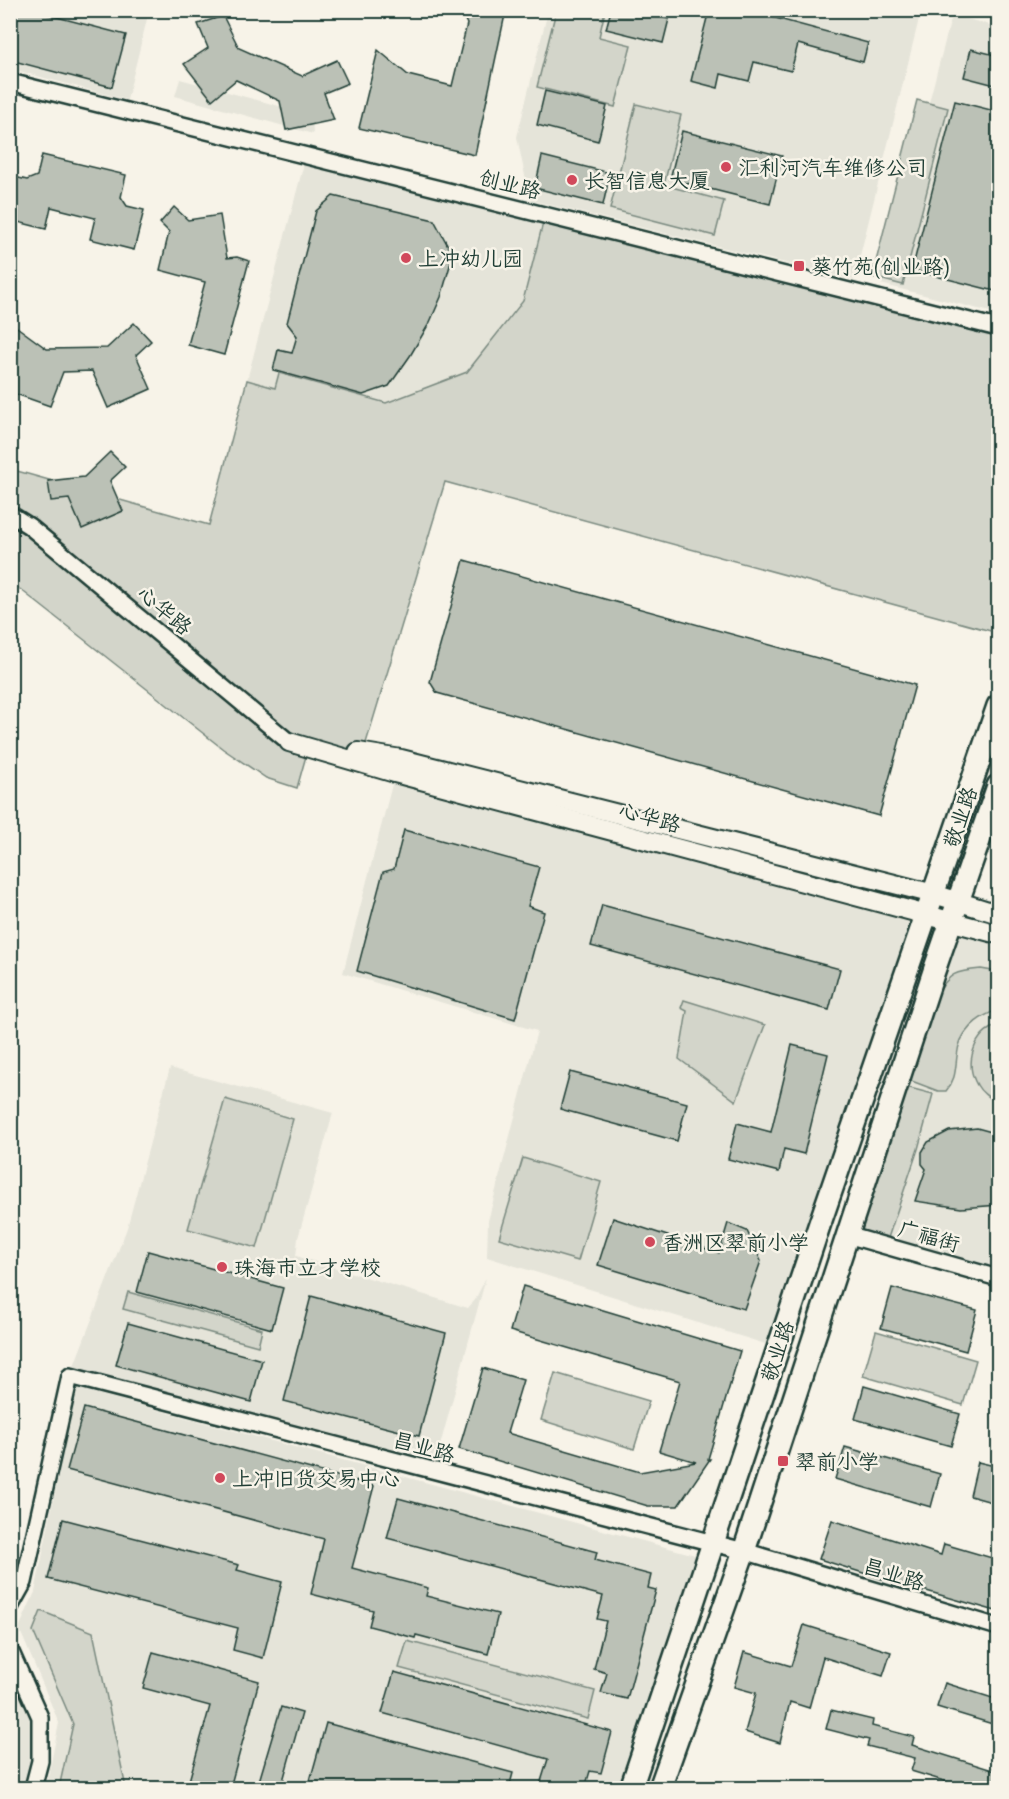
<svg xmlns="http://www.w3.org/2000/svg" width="1009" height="1799" font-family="Delius,'LXGW WenKai TC',sans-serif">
	<rect width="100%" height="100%" fill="#f7f3e8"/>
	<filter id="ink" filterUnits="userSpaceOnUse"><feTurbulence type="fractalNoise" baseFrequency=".0167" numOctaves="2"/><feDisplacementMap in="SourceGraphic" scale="12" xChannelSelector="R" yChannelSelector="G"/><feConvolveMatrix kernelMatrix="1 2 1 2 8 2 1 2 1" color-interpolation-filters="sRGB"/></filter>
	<g filter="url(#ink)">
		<g fill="#e5e4d9">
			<polygon points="10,11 149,11 127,100 11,69"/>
			<polygon points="548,11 921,11 854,280 530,200 517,137"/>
			<polygon points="952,15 998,27 998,314 881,284"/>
			<polygon points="180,79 312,115 313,134 175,96"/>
			<polygon points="306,156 545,215 523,301 467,372 386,403 280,373 275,388 247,380"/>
			<polygon points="395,773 926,914 778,1348 487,1257 488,1221 537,1031 343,973"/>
			<polygon points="952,921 998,935 998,1278 847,1235"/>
			<polygon points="170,1068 333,1113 298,1238 296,1256 468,1308 475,1300 486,1278 433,1471 70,1376 127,1228"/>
			<polygon points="76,1388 695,1555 620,1788 46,1788 59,1723 19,1628 35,1592"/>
			<polygon points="10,1664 36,1719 35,1763 28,1788 11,1788"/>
		</g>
		<g fill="#d3d5ca" stroke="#79897f" stroke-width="1.5">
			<polygon points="556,11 605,11 599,37 631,45 615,107 537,87"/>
			<polygon points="917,100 948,108 903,285 872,277"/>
			<polygon points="636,104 681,115 664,185 724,201 715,236 610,209"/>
			<polygon points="545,215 998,328 998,633 445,482 363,753 290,742 11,512 10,469 209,525 247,380 275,388 279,373 386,403 467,372 523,301"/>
			<polygon points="10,521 24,530 285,750 306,756 297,788 266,778 223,749 11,582"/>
			<path d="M 981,969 L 998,972 L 998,1010 C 977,1017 959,1032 957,1056 C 955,1071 956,1079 946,1091 L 938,1091 L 909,1080 L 937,996 C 948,973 956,971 981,969 Z"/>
			<polygon points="684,1000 765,1025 736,1101 679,1059 687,1011 681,1008"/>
			<path d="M 998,1025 L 998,1103 C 990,1098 982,1094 977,1085 C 964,1063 974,1033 998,1025 Z"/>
			<polygon points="902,1086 933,1094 918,1149 887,1241 855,1229"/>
			<polygon points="225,1099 293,1119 257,1248 188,1229"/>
			<polygon points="523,1158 601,1182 578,1261 499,1238"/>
			<polygon points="128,1292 262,1329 258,1346 123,1309"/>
			<polygon points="876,1331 976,1360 963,1405 863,1376"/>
			<polygon points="555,1373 649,1401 634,1449 541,1420"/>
			<polygon points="41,1611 93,1632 126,1788 59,1788 73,1724 33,1631"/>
			<polygon points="407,1641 595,1691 588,1719 399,1668"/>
		</g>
		<g fill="#bbc1b6" stroke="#1f3d34" stroke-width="1.5">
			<polygon points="10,10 30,10 126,35 112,87 10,60"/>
			<polygon points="460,10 506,10 475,155 359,128 378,50 408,75 452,86 467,24"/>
			<polygon points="611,10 637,10 669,19 663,43 606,29"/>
			<polygon points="709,10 746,10 868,43 863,62 798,44 791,71 754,62 749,81 721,74 718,88 691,81"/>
			<polygon points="223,16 239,48 302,76 337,60 348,83 324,93 334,120 286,130 280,101 236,80 212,100 184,64 208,48 198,24"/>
			<polygon points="971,49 999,56 999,86 964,77"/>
			<polygon points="545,91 607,106 598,141 537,125"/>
			<polygon points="955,101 999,112 999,292 912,270"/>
			<polygon points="682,131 782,156 770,204 670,179"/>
			<polygon points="42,155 126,175 121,197 127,206 144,210 134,250 90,239 95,218 51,207 46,229 10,220 10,176 27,180 37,176"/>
			<polygon points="542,156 610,173 603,205 535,188"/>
			<polygon points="333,196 434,220 453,255 441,297 430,322 410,356 389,386 363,395 273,370 278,350 292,353 297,336 287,323 316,211"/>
			<polygon points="174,207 188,220 220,215 227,258 237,257 249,261 224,355 188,345 205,282 160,270 169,232 160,223"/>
			<polygon points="10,322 47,349 107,348 134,323 151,341 136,355 151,389 108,408 92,371 63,372 50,406 10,392 10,375 16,359 10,356"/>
			<polygon points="110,452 125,467 110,481 123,511 82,529 69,499 51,501 48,481 84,477"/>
			<polygon points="464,560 915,685 879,816 437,693 430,682"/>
			<polygon points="404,830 539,867 528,906 544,912 515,1019 357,971 383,872 394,869"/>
			<polygon points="602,905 840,969 829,1010 591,946"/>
			<polygon points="792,1045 828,1054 804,1154 784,1149 779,1172 728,1159 737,1123 771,1132"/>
			<polygon points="570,1072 687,1103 677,1141 560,1109"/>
			<polygon points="977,1128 999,1134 999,1205 961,1208 915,1201 926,1169 922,1164 922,1152 928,1142 949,1131"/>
			<polygon points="613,1218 719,1253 728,1223 747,1231 761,1261 744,1309 598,1265"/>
			<polygon points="148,1251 283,1288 272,1329 137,1292"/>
			<polygon points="523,1286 740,1351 708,1459 710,1459 678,1506 648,1506 459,1449 483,1368 523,1380 507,1433 640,1472 696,1462 659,1451 680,1381 510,1331"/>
			<polygon points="892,1288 977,1310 966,1351 881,1328"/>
			<polygon points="311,1296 446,1333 419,1436 284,1401"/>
			<polygon points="128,1323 262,1360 251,1402 116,1365"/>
			<polygon points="864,1386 960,1414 951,1446 855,1419"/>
			<polygon points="84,1408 374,1486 352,1568 428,1588 426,1596 498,1614 488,1654 416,1635 415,1638 369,1626 373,1610 311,1594 324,1539 67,1470"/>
			<polygon points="845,1447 940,1474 931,1507 835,1479"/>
			<polygon points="978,1462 999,1467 999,1504 970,1496"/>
			<polygon points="398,1498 597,1552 595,1560 651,1575 648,1588 656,1590 627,1699 601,1693 607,1673 594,1669 606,1621 597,1619 603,1596 387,1538"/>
			<polygon points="63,1519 239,1565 237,1570 282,1582 263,1658 233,1650 238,1628 48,1579"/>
			<polygon points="832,1520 941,1555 944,1544 999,1560 999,1612 923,1590 923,1592 819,1559"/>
			<polygon points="804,1625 891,1652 883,1676 823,1657 809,1708 790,1702 780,1743 745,1732 756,1693 734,1687 744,1652 791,1666"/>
			<polygon points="153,1652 259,1681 230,1788 187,1788 210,1706 143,1688"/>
			<polygon points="394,1672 612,1732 601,1773 590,1771 585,1788 539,1788 548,1759 382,1713"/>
			<polygon points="945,1683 999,1700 999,1726 937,1707"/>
			<polygon points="281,1707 302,1713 281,1788 257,1788"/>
			<polygon points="831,1710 873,1720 872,1726 914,1737 912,1745 999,1772 999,1788 967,1788 911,1771 915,1758 867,1746 869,1740 826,1729"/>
			<polygon points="326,1723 513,1773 509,1788 308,1788"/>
		</g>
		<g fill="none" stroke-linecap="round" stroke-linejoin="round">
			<g stroke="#1f3d34" stroke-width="20">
				<g id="minor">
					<polyline points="10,82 998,328"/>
					<polyline points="10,514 29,526 289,742"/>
					<polyline points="847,1235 998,1278"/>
					<polyline points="10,1607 24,1582 70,1376 744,1551 998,1627"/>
					<polyline points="10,1650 40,1717 40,1761 33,1788"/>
				</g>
			</g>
			<g stroke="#1f3d34" stroke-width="22">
				<g id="tertiary">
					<polyline points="289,742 395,773 998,934"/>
					<polyline points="358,752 401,759 934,894 998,914"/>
				</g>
			</g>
			<g stroke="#1f3d34" stroke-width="26">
				<g id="secondary">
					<polyline points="631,1788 819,1226 998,706"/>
					<polyline points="660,1788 744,1551 934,971 998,786"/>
				</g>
			</g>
			<use href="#minor" stroke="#f7f3e8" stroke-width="15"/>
			<use href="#tertiary" stroke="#f7f3e8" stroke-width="18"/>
			<use href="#secondary" stroke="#f7f3e8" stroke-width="21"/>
		</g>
	</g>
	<g fill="#d1495b" stroke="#f7f3e8" stroke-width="2">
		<circle cx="726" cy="167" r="6"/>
		<circle cx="572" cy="180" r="6"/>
		<circle cx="406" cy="258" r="6"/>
		<rect x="793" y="260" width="12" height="12" rx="3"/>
		<circle cx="650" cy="1242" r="6"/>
		<circle cx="222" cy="1267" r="6"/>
		<rect x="777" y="1455" width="12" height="12" rx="3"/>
		<circle cx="220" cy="1478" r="6"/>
	</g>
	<g text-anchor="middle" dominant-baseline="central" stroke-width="5" stroke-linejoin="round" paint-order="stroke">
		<g font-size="21" fill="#1f3d34" stroke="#f7f3e8" text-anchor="start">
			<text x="738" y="167">汇利河汽车维修公司</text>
			<text x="584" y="180">长智信息大厦</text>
			<text x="418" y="258">上冲幼儿园</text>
			<text x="811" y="266">葵竹苑(创业路)</text>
			<text x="662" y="1242">香洲区翠前小学</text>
			<text x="234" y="1267">珠海市立才学校</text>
			<text x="795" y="1461">翠前小学</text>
			<text x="232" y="1478">上冲旧货交易中心</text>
		</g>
		<g font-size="21" fill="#1f3d34" stroke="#f7f3e8">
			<text transform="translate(510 184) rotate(14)">创业路</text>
			<text transform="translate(165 610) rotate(40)">心华路</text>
			<text transform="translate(650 817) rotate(15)">心华路</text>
			<text transform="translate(960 817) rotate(-71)">敬业路</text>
			<text transform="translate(929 1236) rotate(16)">广福街</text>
			<text transform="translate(777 1351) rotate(-72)">敬业路</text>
			<text transform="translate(424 1447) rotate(15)">昌业路</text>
			<text transform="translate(894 1574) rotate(17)">昌业路</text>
		</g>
	</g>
	<rect width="1009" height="1799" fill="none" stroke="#f7f3e8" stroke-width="36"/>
	<rect x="18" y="18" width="973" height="1763" fill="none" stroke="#1f3d34" stroke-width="2" filter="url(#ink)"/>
</svg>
